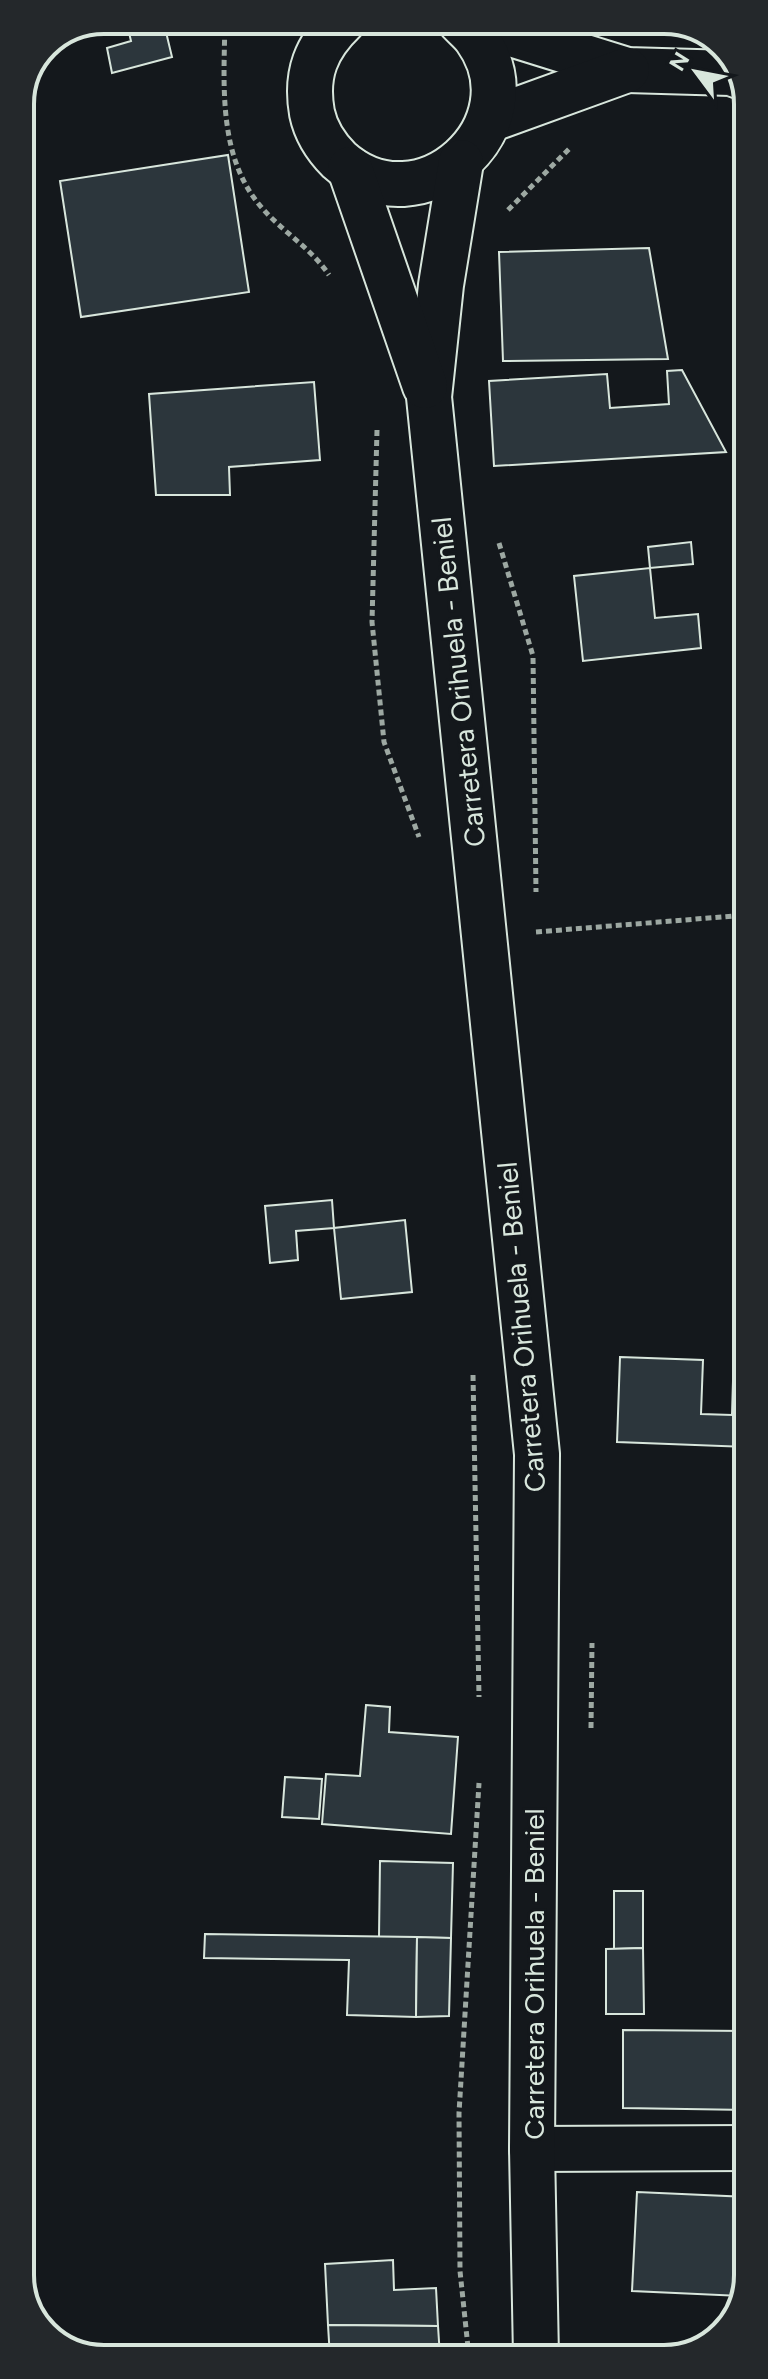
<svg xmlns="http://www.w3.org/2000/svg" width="768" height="2379" font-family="Figtree,sans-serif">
	<rect width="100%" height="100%" fill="#14181c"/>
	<g fill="#2c363c" stroke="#d8e6dc" stroke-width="2">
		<polygon points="126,20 197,20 198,24 166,32 172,57 112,73 107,48 131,41"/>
		<polygon points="228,155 249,292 81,317 60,181"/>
		<polygon points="649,248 668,359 503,361 499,252"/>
		<polygon points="682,370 726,452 494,466 489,381 607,374 610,408 669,404 667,371"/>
		<polygon points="314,382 320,460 229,467 230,495 156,495 149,394"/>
		<polygon points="691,542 693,564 650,568 648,547"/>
		<polygon points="650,568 655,618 698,614 701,648 583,661 574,576"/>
		<polygon points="332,1200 334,1228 296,1231 298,1260 270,1263 265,1206"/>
		<polygon points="405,1220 412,1292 341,1299 334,1228"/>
		<polygon points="620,1357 703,1360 701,1414 732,1415 733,1381 747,1382 747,1447 617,1442"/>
		<polygon points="366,1705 390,1707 389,1732 458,1737 451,1834 322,1824 326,1774 360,1776"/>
		<polygon points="285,1777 322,1779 319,1819 282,1817"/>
		<polygon points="380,1861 453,1863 451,1938 379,1937"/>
		<polygon points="614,1891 643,1891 643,1948 614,1949"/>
		<polygon points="205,1934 417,1937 416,2017 347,2015 349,1960 204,1958"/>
		<polygon points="417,1937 451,1938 449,2016 416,2017"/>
		<polygon points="643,1948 644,2014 606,2014 606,1949"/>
		<polygon points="623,2030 748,2031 748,2110 623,2108"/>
		<polygon points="637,2192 748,2197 748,2275 741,2296 632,2291"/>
		<polygon points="393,2260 394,2290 436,2288 438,2326 328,2325 325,2264"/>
		<polygon points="328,2325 438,2326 440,2357 330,2358"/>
	</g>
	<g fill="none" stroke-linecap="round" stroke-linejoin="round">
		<g stroke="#d8e6dc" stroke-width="48">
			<g id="minor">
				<polyline points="466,20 627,70 731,73 742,77"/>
				<polyline points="489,120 627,70"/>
				<polyline points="532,2149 748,2148"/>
			</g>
		</g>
		<g stroke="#d8e6dc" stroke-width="48">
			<g id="secondary">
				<path d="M 344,20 C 316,47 305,74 312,113 C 316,132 326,147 339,160 C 420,233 539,125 476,38 C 471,31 464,26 459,20"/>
				<polyline points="461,162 441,285 429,397 537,1454 532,2149 536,2357"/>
				<polyline points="350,169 425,386"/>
			</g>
		</g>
		<g stroke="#9da8a2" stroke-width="5" stroke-dasharray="6 4" stroke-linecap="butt">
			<path d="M 225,20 C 224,84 217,158 263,209 C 283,232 312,249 329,275"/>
			<polyline points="508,210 569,149"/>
			<polyline points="377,430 372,622 384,742 419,837"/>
			<polyline points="499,543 533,656 536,892"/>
			<polyline points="536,932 746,915"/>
			<polyline points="473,1375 479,1697"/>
			<polyline points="591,1728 592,1643"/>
			<polyline points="469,2357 460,2271 459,2113 479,1783"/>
		</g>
		<use href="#minor" stroke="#14181c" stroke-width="44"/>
		<use href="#secondary" stroke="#14181c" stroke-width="44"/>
	</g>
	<g text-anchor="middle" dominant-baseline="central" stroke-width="6" stroke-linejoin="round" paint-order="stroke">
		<g font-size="28" fill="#d8e6dc" stroke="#14181c">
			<text transform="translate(458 682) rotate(-96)">Carretera Orihuela - Beniel</text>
			<text transform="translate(521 1327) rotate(-95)">Carretera Orihuela - Beniel</text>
			<text transform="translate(534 1974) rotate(-90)">Carretera Orihuela - Beniel</text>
		</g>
	</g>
	<path d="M0 0H768V2379H0ZM104 34H664A70 70 0 0 1 734 104V2275A70 70 0 0 1 664 2345H104A70 70 0 0 1 34 2275V104A70 70 0 0 1 104 34Z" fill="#24282b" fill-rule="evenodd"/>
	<path fill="none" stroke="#d8e6dc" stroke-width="4" d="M104 34H664A70 70 0 0 1 734 104V2275A70 70 0 0 1 664 2345H104A70 70 0 0 1 34 2275V104A70 70 0 0 1 104 34Z"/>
	<g transform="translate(696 72) rotate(302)" stroke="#14181c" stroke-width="6" paint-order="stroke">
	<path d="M0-6L14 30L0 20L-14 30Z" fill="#d8e6dc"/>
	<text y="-12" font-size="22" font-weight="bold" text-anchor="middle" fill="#d8e6dc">N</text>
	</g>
</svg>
